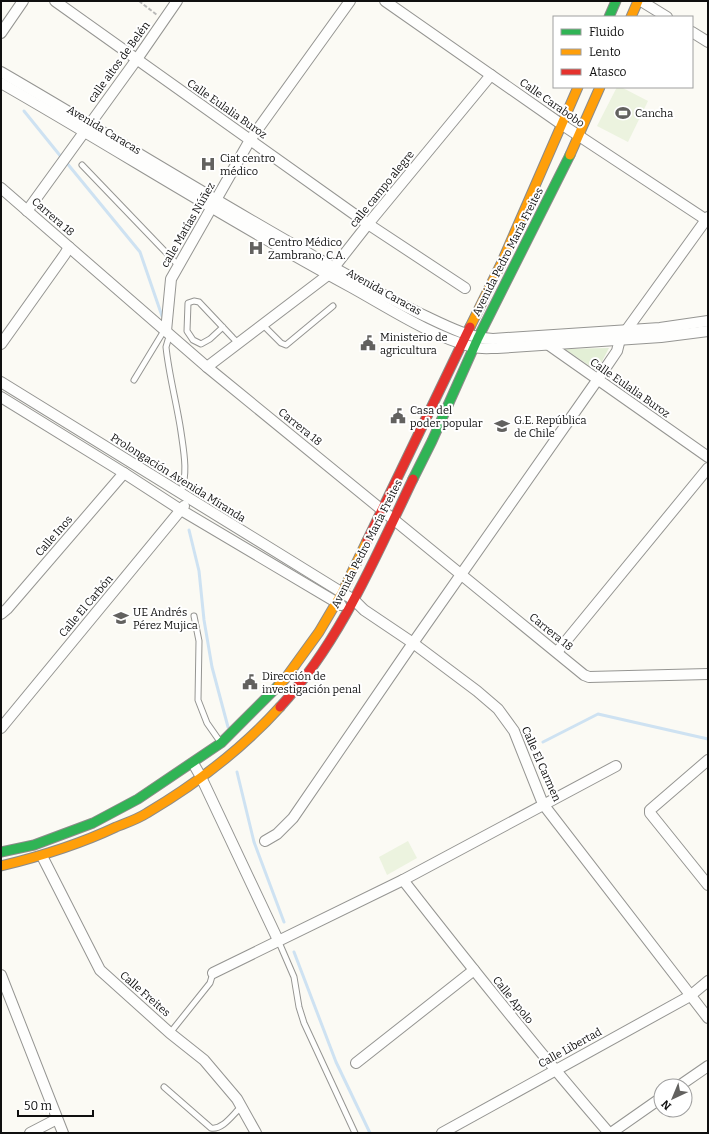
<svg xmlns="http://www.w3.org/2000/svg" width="709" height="1134" font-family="Bitter,serif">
	<rect width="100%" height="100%" fill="#fbfaf4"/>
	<polygon fill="#e3efd6" points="609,348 597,371 565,349"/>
	<g fill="#ecf3df">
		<polygon points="617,87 621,87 648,101 628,142 597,126"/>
		<polygon points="408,841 417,858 387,875 379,857"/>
	</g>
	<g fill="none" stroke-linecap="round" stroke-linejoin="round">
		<g stroke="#cee2f2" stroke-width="3">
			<polyline points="24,111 62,158"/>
			<polyline points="66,162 140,252 162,316"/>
			<polyline points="189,530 199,571 204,620 212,667 228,727"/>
			<polyline points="543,742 598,714 708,739"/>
			<polyline points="237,772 254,842 284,922"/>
			<polyline points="294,952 336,1062 370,1133"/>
		</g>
		<g stroke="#959592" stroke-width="7">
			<g id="lane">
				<polyline points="82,165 178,265"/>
				<polyline points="263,325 281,343 286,345 333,306"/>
				<polyline points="223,327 210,339 201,344 193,340 187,331 188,303 194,301 199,302 233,338 238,343"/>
				<path d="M 171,335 L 168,340 L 166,347 C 169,376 177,404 181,432 C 184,453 188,473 181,493"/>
				<polyline points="134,380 165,329"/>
				<polyline points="194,616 199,641 198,700 207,723 221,743"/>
				<polyline points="278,940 294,977 299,1007 304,1023 355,1133"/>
				<polyline points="170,1033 210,983 213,973"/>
				<path d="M 164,1087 L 211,1128 C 223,1130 233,1114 241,1107"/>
			</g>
		</g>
		<g stroke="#959592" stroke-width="12">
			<g id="street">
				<polyline points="55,1 368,224 465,288"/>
				<polyline points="385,1 561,124 708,221"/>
				<polyline points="641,1 667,17"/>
				<polyline points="692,32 708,42"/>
				<polyline points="1,33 23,1"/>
				<path d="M 1,72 C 120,141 237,215 358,281 C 380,293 402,305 425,316 C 446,326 469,338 493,339 L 660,328 L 708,321"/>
				<path d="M 1,83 C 118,150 232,223 351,287 C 389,308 431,336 473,347 C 481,349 489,348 497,348 L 661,337 L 708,331"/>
				<polyline points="1,188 207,367 584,675 589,677 708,674"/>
				<polyline points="27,211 137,59 177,1"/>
				<polyline points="166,331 171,279 250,140 350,1"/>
				<polyline points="546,343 708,457"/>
				<polyline points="1,344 65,254 69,247"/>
				<polyline points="207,367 328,275 368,224 491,75"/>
				<polyline points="1,382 354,600 364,610 413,643 477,691 498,709 514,731 543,804 708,1018"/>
				<polyline points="1,397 124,473 181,510 341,605"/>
				<polyline points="1,614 7,609 124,473"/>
				<polyline points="557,652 708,468"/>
				<polyline points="1,728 184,506"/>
				<polyline points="708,760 650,810 650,813 708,885"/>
				<polyline points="193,763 201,777 278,940"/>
				<polyline points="265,841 277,834 293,818 413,643 598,379 617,351 620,339 708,217"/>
				<polyline points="42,856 100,970 170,1033 204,1060 237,1099 256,1133"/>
				<path d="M 403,880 C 470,966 538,1051 609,1133"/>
				<polyline points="213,973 403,880 616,766"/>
				<polyline points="1,975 63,1133"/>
				<polyline points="356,1063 474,970"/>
				<polyline points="679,1086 708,1066"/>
				<polyline points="30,1133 57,1119"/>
				<polyline points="442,1133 690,996 708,981"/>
				<polyline points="611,1133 661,1098"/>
			</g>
		</g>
		<g stroke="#8c8b89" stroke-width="11">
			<g id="fast">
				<polyline points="609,17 616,1"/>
				<polyline points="413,479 432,441 478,338 570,155"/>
				<polyline points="1,852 34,845 93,823 138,799 221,743 278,686"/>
			</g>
		</g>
		<g stroke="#8c8b89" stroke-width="11">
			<g id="slow">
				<polyline points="631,17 638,1"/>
				<polyline points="570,155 600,87"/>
				<polyline points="470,327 501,264 578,87"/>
				<polyline points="278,686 285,679 319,632 342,593 367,541"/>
				<path d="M 1,866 C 42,856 78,845 116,827 C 126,823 138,819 147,813 C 196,784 242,749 280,707"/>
			</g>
		</g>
		<g stroke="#8c8b89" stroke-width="11">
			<g id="jam">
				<polyline points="367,541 470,327"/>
				<path d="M 280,707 C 340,642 375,558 413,479"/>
			</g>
		</g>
		<polyline stroke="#b9b9b8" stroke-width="2" stroke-dasharray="4 2" stroke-linecap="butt" points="139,1 157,15"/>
		<use href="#lane" stroke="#fefefd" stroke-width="5"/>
		<use href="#street" stroke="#fefefd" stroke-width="10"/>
		<use href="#fast" stroke="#30b455" stroke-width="9"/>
		<use href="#slow" stroke="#ff9f0a" stroke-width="9"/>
		<use href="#jam" stroke="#e5322d" stroke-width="9"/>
	</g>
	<defs>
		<g id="stadium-bare" transform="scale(1.2)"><path d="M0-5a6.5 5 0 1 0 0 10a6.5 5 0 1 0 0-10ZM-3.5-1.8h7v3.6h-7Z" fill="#62615f" stroke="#fff" stroke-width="2.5" paint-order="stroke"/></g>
		<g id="hospital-bare" transform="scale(1.2)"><path d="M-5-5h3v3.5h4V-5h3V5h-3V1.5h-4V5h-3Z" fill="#62615f" stroke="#fff" stroke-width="2.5" paint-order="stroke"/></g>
		<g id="civic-bare" transform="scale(1.2)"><path d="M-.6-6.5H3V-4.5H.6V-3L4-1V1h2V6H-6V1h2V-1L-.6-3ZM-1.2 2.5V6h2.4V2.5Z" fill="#62615f" stroke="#fff" stroke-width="2.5" paint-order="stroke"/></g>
		<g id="school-bare" transform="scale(1.2)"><path d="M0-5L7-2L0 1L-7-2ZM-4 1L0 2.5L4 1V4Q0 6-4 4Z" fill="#62615f" stroke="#fff" stroke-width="2.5" paint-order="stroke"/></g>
	</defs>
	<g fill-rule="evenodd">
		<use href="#stadium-bare" x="623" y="113"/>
		<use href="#hospital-bare" x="208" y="164"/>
		<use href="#hospital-bare" x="256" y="248"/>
		<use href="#civic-bare" x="368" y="343"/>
		<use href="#civic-bare" x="398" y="416"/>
		<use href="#school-bare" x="502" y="426"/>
		<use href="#school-bare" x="121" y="618"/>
		<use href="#civic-bare" x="250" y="682"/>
	</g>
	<g text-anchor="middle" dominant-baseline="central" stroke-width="4" stroke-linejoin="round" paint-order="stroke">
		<g font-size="11" fill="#0f0f0f" stroke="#fff">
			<text transform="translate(119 62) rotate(-54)">calle altos de Belén</text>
			<text transform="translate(552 103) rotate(35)">Calle Carabobo</text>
			<text transform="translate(227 109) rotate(35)">Calle Eulalia Buroz</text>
			<text transform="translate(104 130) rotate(31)">Avenida Caracas</text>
			<text transform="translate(382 189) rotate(-51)">calle campo alegre</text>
			<text transform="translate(53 217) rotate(41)">Carrera 18</text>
			<text transform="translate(188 225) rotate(-60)">calle Matías Núñez</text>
			<text transform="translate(508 252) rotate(-63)">Avenida Pedro María Freites</text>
			<text transform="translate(384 292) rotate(29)">Avenida Caracas</text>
			<text transform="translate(630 388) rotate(35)">Calle Eulalia Buroz</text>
			<text transform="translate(300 427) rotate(39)">Carrera 18</text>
			<text transform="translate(178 478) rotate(32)">Prolongación Avenida Miranda</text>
			<text transform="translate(54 536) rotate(-49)">Calle Inos</text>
			<text transform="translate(367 544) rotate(-63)">Avenida Pedro María Freites</text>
			<text transform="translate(86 606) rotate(-50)">Calle El Carbón</text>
			<text transform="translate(551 632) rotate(39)">Carrera 18</text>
			<text transform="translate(541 764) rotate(66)">Calle El Carmen</text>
			<text transform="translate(145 994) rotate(41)">Calle Freites</text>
			<text transform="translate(513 1000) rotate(51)">Calle Apolo</text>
			<text transform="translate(570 1048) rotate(-29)">Calle Libertad</text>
		</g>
		<g font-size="11" fill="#0f0f0f" stroke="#fff" text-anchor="start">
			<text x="635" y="113">Cancha</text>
			<text x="220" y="158">Ciat centro<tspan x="220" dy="13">médico</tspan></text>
			<text x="268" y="242">Centro Médico<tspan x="268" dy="13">Zambrano, C.A.</tspan></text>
			<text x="380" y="337">Ministerio de<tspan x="380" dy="13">agricultura</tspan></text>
			<text x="410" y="410">Casa del<tspan x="410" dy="13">poder popular</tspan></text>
			<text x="514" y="420">G.E. República<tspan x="514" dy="13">de Chile</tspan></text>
			<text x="133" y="612">UE Andrés<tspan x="133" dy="13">Pérez Mujica</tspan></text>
			<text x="262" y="676">Dirección de<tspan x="262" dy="13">investigación penal</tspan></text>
		</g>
	</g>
	<rect width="709" height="1134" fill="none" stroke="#0f0f0f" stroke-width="4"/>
	<rect x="553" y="16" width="140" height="72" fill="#ffffff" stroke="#9f9f9f"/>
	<rect x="561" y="29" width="20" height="6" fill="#30b455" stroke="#9f9f9f"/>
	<text x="589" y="36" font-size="12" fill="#0f0f0f">Fluido</text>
	<rect x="561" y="49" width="20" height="6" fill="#ff9f0a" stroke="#9f9f9f"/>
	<text x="589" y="56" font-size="12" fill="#0f0f0f">Lento</text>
	<rect x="561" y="69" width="20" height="6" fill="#e5322d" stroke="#9f9f9f"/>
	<text x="589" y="76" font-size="12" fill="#0f0f0f">Atasco</text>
	<g transform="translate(673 1098) rotate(224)"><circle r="19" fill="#ffffff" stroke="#9f9f9f"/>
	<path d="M0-3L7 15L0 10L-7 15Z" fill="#62615f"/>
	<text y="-6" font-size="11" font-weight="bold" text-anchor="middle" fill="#0f0f0f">N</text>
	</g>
	<path d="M18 1110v6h75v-6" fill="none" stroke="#0f0f0f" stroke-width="2"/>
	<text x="24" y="1110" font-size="12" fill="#0f0f0f" stroke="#ffffff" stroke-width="3" paint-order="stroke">50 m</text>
</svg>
